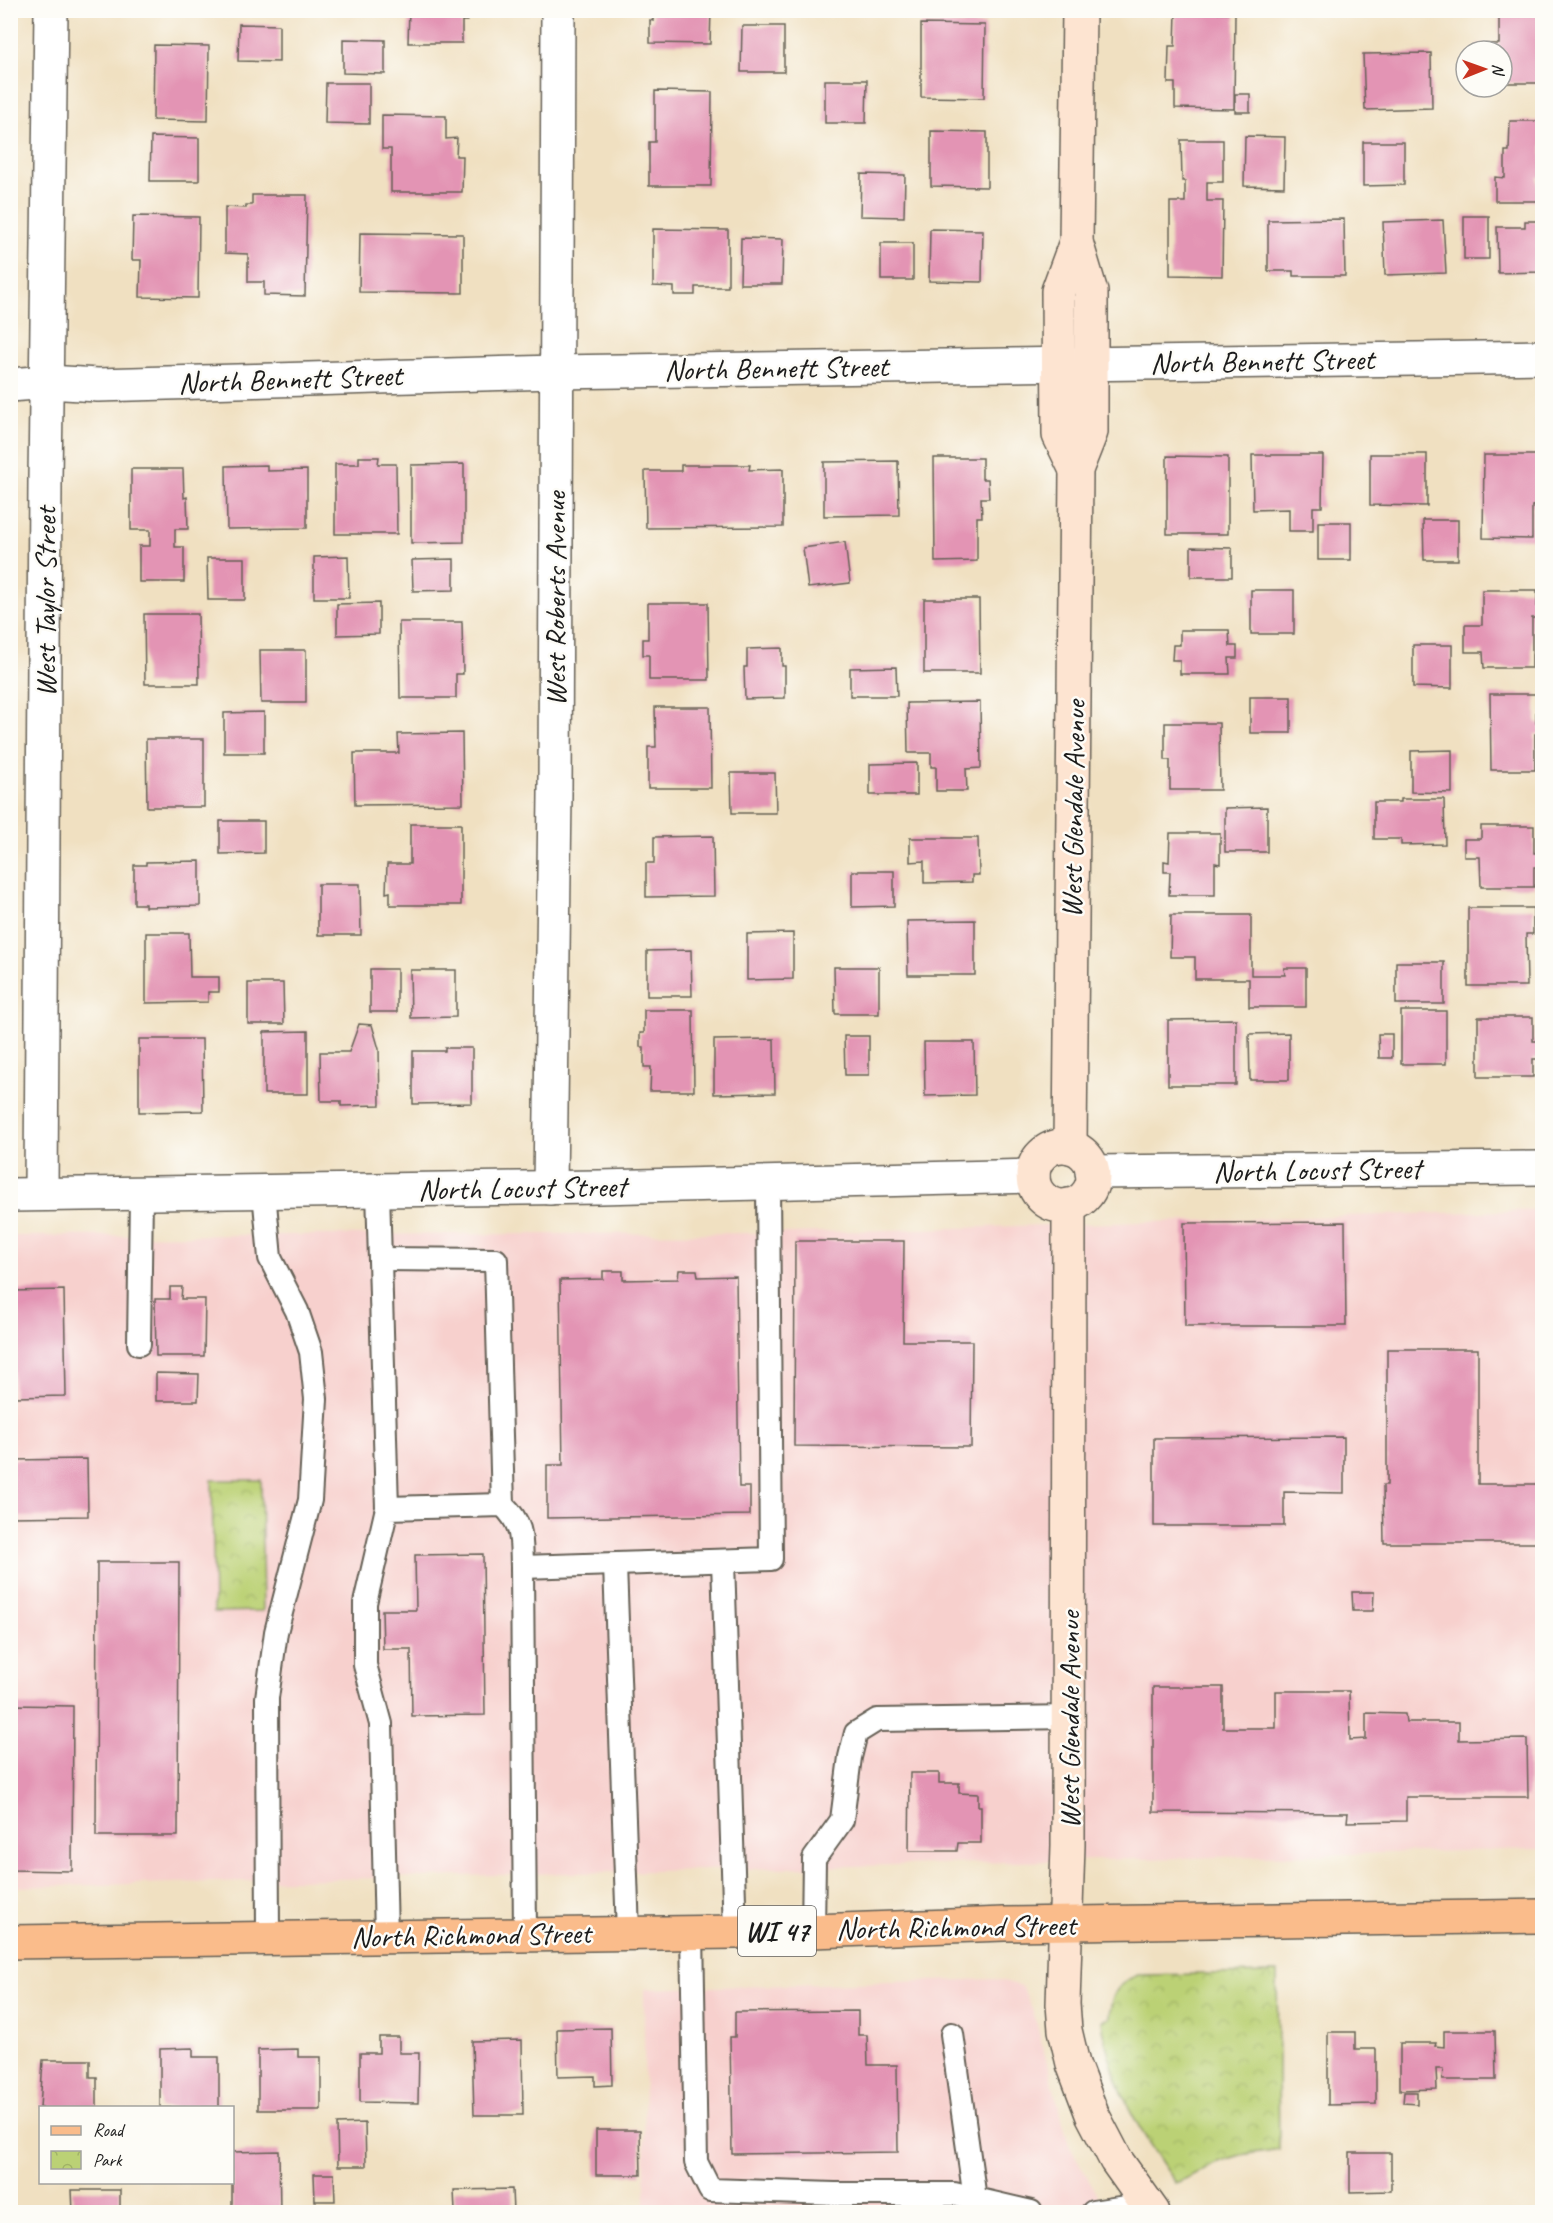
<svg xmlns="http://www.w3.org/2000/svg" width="1553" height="2223" font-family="Caveat,sans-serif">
	<defs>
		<pattern id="park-crowns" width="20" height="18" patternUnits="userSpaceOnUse" patternTransform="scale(1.5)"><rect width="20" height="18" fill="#bbd175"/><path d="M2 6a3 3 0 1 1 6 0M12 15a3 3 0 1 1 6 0" fill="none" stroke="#a0b365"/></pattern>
	</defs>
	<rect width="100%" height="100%" fill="#fdfcf7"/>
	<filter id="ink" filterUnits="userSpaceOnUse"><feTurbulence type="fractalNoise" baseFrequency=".0167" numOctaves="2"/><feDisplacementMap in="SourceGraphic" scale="12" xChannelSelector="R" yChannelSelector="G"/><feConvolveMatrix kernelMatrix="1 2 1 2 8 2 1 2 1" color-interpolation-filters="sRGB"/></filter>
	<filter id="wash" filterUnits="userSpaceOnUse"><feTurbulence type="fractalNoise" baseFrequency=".008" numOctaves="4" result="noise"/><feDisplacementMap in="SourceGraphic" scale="24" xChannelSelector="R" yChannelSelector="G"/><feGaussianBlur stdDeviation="1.35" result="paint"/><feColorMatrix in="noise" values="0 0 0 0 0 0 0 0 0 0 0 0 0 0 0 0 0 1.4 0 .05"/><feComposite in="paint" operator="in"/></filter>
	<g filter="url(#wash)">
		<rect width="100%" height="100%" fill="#f0e0c1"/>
		<g fill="#f7d0cd">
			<polygon points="1542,1210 1542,1849 11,1887 10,1236 789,1233"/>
			<polygon points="996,1979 1022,1986 1034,2014 1069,2145 1107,2212 645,2212 644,1989"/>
		</g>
		<g fill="url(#park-crowns)" stroke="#6c7648" stroke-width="1.5">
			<polygon points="212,1480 261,1480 263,1611 214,1612"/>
			<path d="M 1277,1973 L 1279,2149 L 1241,2155 L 1221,2161 L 1176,2183 C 1139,2131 1111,2086 1102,2021 L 1110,2018 C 1110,1996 1117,1983 1138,1975 Z"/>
		</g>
		<g id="blocks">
			<g fill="#e394b4">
				<polygon points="409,10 468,10 467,21 462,21 462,43 408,43"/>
				<polygon points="653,10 711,10 710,44 650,43 650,20 653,21"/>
				<polygon points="1176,12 1235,13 1234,109 1175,108 1175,83 1168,83 1169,46 1175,46"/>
				<polygon points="1499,13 1542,13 1542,83 1502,83 1502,51 1477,51 1477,44 1499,44"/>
				<polygon points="239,24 279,25 279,62 238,61"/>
				<polygon points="921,24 985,25 984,98 921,97"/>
				<polygon points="742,26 784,26 784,72 741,72"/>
				<polygon points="343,39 385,40 385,74 343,73"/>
				<polygon points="154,45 209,46 208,121 153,120"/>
				<polygon points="1431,53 1432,108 1365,110 1363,54"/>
				<polygon points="825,80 867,80 866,123 825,123"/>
				<polygon points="326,83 369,83 369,124 325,123"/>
				<polygon points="655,91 712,92 711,186 649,186 649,142 655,142"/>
				<rect x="1235" y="94" width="15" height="18"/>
				<polygon points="382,115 446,116 446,139 457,138 456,156 463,156 462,192 391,192 391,149 382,149"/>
				<polygon points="1510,121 1542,121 1542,177 1538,177 1538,201 1495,201 1495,177 1505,178 1505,151 1509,151"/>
				<polygon points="931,131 987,132 987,187 931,186"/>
				<polygon points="1245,136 1285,137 1284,187 1244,186"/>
				<polygon points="151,137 199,138 199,181 150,181"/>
				<polygon points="1181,140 1223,140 1223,182 1207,182 1207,201 1223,201 1222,276 1170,275 1170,202 1185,202 1185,181 1182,181"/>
				<polygon points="1363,142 1404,142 1404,185 1363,186"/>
				<polygon points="861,174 905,175 904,217 860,216"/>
				<polygon points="252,195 307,195 305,296 264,295 264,282 248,282 248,254 225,253 225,207 246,208 246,205 252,205"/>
				<polygon points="133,216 199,217 198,298 140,297 141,260 132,260"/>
				<rect x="1464" y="216" width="25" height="43"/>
				<polygon points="1344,219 1345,276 1293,276 1293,271 1268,271 1268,220"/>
				<polygon points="1443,220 1446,273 1385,275 1383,222"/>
				<polygon points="1525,221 1542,221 1542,272 1498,273 1497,227 1525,227"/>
				<polygon points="653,229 728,230 728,287 695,287 695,295 674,295 674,287 653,286"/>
				<polygon points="930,229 983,230 982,282 929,281"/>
				<polygon points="360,233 463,234 463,293 359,292"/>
				<polygon points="741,238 783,239 782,284 740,284"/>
				<rect x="881" y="243" width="32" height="37"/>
				<polygon points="1370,454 1427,454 1427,506 1370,505"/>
				<polygon points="1252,455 1323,455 1322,507 1313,507 1313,531 1289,531 1289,509 1253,510"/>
				<polygon points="1484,455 1539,455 1540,505 1532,506 1532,539 1483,538"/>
				<polygon points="1167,456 1228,457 1228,534 1167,534"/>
				<polygon points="359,457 379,457 378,464 396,464 397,534 335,534 335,464 359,464"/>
				<polygon points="934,458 982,458 982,479 988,479 989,498 981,498 982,517 977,517 977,561 935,562"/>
				<polygon points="898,461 899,515 824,516 824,462"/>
				<polygon points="464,464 464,542 411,543 411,465"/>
				<polygon points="267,465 267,471 307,470 307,528 227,529 226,466"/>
				<polygon points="681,465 750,465 749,470 783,469 783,527 646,528 645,471 681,471"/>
				<polygon points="131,469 183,469 184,498 187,497 188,529 175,529 175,547 184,547 184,582 139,582 139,546 150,546 150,530 131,530"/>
				<polygon points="1423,520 1458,520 1458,560 1424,560"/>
				<rect x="1318" y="522" width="33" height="38"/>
				<polygon points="845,542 850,583 808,588 803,548"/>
				<polygon points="1191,547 1232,548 1232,577 1191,577"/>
				<polygon points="348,556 349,598 314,598 314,557"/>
				<polygon points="207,558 245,558 245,600 208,600"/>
				<polygon points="454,559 454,590 413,591 412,560"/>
				<rect x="1251" y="590" width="43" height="44"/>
				<polygon points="1482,590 1537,590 1537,618 1532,618 1532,668 1484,668 1483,652 1465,652 1465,625 1482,625"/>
				<polygon points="924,599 979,599 980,673 924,673"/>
				<polygon points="379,603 379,634 337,635 337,604"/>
				<polygon points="648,603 708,603 709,680 649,680 649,655 643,655 643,639 648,639"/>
				<polygon points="144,614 198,614 199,684 145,684"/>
				<polygon points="399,622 462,622 463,674 456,674 456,698 400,698"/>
				<polygon points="1180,630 1229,630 1230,646 1237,646 1237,658 1229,658 1230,674 1180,674 1180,660 1172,660 1173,645 1180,645"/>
				<polygon points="1413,645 1452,645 1452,688 1413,687"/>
				<polygon points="782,648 782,666 785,666 785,698 745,699 744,667 747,667 747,649"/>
				<polygon points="260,650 306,650 306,703 261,703"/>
				<polygon points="896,667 897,696 850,696 850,668"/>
				<polygon points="1490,694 1536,694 1536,723 1541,723 1540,734 1535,734 1535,770 1491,770"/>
				<rect x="1250" y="697" width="41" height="36"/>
				<polygon points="980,702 981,768 966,769 967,791 936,791 936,767 931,767 931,753 908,753 907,703"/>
				<polygon points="655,707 710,707 711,788 648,788 648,747 656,747"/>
				<polygon points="264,712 264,753 224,753 224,713"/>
				<polygon points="1165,723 1219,723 1220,790 1170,790 1170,760 1165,760"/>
				<polygon points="462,733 463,804 355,805 354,753 399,753 398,734"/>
				<polygon points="146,739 204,739 204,807 147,807"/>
				<polygon points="1452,750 1452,793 1411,792 1411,751"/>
				<polygon points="917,763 917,795 870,795 870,764"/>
				<polygon points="731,773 775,773 776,813 732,813"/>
				<polygon points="1401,799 1444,799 1445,844 1401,845 1401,839 1374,839 1374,802 1401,802"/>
				<polygon points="1267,807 1267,852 1225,852 1225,808"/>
				<polygon points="220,821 264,821 264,853 220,854"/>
				<polygon points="410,824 461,824 461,905 390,905 390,892 386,893 387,864 410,864"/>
				<polygon points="1481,826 1534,826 1534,853 1539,853 1539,867 1534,867 1534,887 1481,887 1480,857 1464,857 1464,839 1481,839"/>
				<polygon points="1170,833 1220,833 1220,864 1215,863 1215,895 1169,895 1170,872 1164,872 1164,861 1169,862"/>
				<polygon points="713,836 714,896 646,897 646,863 654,863 654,837"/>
				<polygon points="910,838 978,838 979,875 972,875 972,882 924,883 924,861 910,862"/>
				<polygon points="200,861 200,906 145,907 145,904 134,904 134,865 146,865 146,862"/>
				<polygon points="852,871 894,871 894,906 852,907"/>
				<polygon points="318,884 360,884 361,935 318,935"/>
				<polygon points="1468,908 1533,908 1533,934 1526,934 1527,986 1468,986"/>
				<polygon points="1171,915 1251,915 1251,975 1285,975 1284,968 1306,968 1306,1007 1249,1007 1249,979 1195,979 1195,957 1170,957"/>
				<polygon points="975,920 975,975 908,975 907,921"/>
				<polygon points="146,933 189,933 190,977 219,977 219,992 208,992 208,1002 146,1003"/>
				<polygon points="793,933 793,979 747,980 747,934"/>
				<polygon points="691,950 692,996 647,996 647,951"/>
				<rect x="1396" y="962" width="48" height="42"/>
				<polygon points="834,967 879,967 879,1014 835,1014"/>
				<rect x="370" y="969" width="27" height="43"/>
				<polygon points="410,970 456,970 456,1017 411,1018"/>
				<polygon points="248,983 283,983 284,1024 248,1024"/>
				<polygon points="644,1010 693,1010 694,1091 650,1091 651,1067 644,1067 644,1047 640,1047 640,1033 644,1033"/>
				<rect x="1401" y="1011" width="45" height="53"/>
				<polygon points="1478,1017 1533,1017 1533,1041 1541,1041 1540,1059 1533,1059 1533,1077 1478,1077"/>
				<polygon points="1236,1019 1236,1085 1168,1085 1168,1020"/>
				<polygon points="359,1024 372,1025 379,1049 380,1105 341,1106 341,1101 321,1101 320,1052 349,1052"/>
				<polygon points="308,1031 308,1094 264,1094 264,1032"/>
				<polygon points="1289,1033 1289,1080 1250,1080 1249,1034"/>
				<polygon points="1378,1034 1392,1034 1392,1058 1379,1058"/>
				<polygon points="844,1036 869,1036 869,1075 845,1075"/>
				<polygon points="139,1039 202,1039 203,1111 139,1112"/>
				<polygon points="774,1039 775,1093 714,1094 714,1040"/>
				<polygon points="924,1042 974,1042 975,1095 925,1096"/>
				<polygon points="445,1048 472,1048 472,1103 413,1104 413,1051 445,1051"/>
				<polygon points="1345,1222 1346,1326 1185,1326 1184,1223"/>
				<polygon points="795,1241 904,1241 903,1341 972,1341 971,1447 794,1446"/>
				<polygon points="679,1270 697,1270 698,1277 736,1276 739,1487 750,1487 750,1515 547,1518 547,1465 563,1465 560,1280 603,1279 603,1271 623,1271 623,1280 678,1279"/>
				<polygon points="170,1287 182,1287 181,1299 205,1299 204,1356 156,1356 155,1299 170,1299"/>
				<polygon points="64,1290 66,1396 14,1397 11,1291"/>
				<polygon points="1387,1349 1478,1349 1478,1484 1542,1484 1542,1543 1384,1543 1383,1485 1387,1485"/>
				<polygon points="156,1373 199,1374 198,1401 156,1401"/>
				<polygon points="1344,1437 1344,1493 1284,1492 1284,1526 1154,1526 1154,1438"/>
				<polygon points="87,1459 88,1516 10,1517 10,1460"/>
				<polygon points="483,1554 485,1715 412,1716 411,1649 383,1649 382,1610 416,1610 415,1555"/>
				<polygon points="97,1562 179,1562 178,1836 96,1836"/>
				<polygon points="1352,1592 1374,1592 1373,1611 1353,1611"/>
				<polygon points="1153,1687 1223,1687 1223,1728 1276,1728 1276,1691 1349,1691 1350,1740 1366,1739 1366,1713 1405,1714 1406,1722 1459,1722 1459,1740 1527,1739 1528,1797 1406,1797 1406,1821 1347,1822 1348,1813 1153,1812"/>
				<polygon points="11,1705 73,1706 72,1871 10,1870"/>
				<polygon points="910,1773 939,1773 939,1783 959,1783 959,1793 978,1794 978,1806 981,1806 981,1843 958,1843 957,1851 909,1851"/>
				<polygon points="858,2011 858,2035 867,2035 868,2065 897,2065 898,2152 732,2154 730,2037 735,2037 735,2012"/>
				<polygon points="611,2028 612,2085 595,2086 595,2076 558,2077 557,2029"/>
				<polygon points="1444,2031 1495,2031 1496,2080 1442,2080 1443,2069 1436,2069 1437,2089 1400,2090 1400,2043 1436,2043 1435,2046 1444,2047"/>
				<polygon points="1328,2032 1355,2032 1355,2049 1376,2049 1376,2104 1328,2105"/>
				<polygon points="379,2037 399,2037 399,2053 419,2053 418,2103 360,2102 360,2053 379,2053"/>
				<polygon points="522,2040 523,2115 474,2115 472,2041"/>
				<polygon points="193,2048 193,2057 219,2057 219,2107 160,2108 160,2049"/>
				<polygon points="298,2049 298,2057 321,2057 321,2110 258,2110 258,2050"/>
				<polygon points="43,2060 90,2060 90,2077 97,2077 97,2108 40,2108"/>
				<polygon points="1404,2092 1417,2092 1417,2104 1403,2103"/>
				<polygon points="365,2123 366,2166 338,2166 337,2124"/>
				<polygon points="596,2130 640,2130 641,2175 596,2175"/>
				<polygon points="279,2151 280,2212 232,2212 232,2152"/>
				<polygon points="1350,2153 1391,2153 1391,2191 1350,2192"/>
				<polygon points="314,2174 334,2174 335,2201 315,2201"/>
				<polygon points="512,2189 513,2212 455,2212 454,2190"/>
				<polygon points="72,2190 120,2190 120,2212 73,2212"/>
			</g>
		</g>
	</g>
	<g filter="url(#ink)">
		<use href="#blocks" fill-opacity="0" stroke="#666156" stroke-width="1.5"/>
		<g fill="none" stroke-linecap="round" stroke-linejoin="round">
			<g stroke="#666156" stroke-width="26">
				<g id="lane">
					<polyline points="378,1190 387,1508"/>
					<polyline points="264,1192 270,1258 297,1311 311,1352 316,1399 310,1500 276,1632 267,1698 268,1938"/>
					<polyline points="380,1259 496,1260 503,1505"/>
					<polyline points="139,1344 141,1194"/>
					<polyline points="723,1561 735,1932"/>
					<polyline points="615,1565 628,1933"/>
					<polyline points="522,1567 525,1934"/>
					<polyline points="813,1931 814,1859 842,1820 850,1757 856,1733 877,1720 1069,1717"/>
					<polyline points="692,1932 696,2162 710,2190 835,2194 954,2194 1031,2212"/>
					<path d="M 386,1936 L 381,1724 L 365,1665 L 365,1603 L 387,1508 L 503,1505 C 524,1525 521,1539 522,1567 L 771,1559 L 768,1184"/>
					<polyline points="952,2034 975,2199"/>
					<polyline points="1093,2212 1146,2204"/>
				</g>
			</g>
			<g stroke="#666156" stroke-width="36">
				<g id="street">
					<polyline points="10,385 48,382 98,385 555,372 1542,357"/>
					<polyline points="1092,1172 1542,1168"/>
					<polyline points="550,1188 555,794 558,10"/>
					<polyline points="41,1194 45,480 51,10"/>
					<polyline points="10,1195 600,1187 1033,1176"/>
				</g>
			</g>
			<g stroke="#666156" stroke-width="36">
				<g id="secondary">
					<polyline points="1076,242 1058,291 1059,435 1076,470"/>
					<circle cx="1063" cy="1176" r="30"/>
					<polyline points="1070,1147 1076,470 1091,432 1091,292 1076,242 1079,10"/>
					<polyline points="1069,1205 1068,1845 1063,2004 1065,2030 1073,2064 1092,2114 1116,2160 1153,2212"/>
				</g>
			</g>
			<g stroke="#666156" stroke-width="36">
				<polyline id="primary" points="10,1942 813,1931 1004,1924 1542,1916"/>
			</g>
			<use href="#lane" stroke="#fff" stroke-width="22"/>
			<use href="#street" stroke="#fff" stroke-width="33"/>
			<use href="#secondary" stroke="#fde4d1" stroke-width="33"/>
			<use href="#primary" stroke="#fabc8b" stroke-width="33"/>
		</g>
	</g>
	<g text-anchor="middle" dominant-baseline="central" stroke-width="5" stroke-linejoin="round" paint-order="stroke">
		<rect fill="#fdfcf7" stroke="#605f5e" stroke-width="1.5" x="738" y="1906" width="78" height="50" rx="4.5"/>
		<g font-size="28" font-weight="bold" fill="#1c1c1c">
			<text x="777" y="1931">WI 47</text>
		</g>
		<g font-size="30" fill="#1c1c1c" stroke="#fdfcf7">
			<text transform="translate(1262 361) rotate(-1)">North Bennett Street</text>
			<text transform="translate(776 368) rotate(-1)">North Bennett Street</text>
			<text transform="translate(290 379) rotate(-2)">North Bennett Street</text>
			<text transform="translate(555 599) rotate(-90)">West Roberts Avenue</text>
			<text transform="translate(45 602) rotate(-90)">West Taylor Street</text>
			<text transform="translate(1073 809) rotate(-89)">West Glendale Avenue</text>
			<text transform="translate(1317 1170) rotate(-1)">North Locust Street</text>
			<text transform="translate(522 1188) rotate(-1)">North Locust Street</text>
			<text transform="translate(1069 1720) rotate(-90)">West Glendale Avenue</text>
			<text transform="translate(956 1927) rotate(-1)">North Richmond Street</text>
			<text transform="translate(471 1935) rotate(-1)">North Richmond Street</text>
		</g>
	</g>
	<rect width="1553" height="2223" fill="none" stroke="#fdfcf7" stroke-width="36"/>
	<rect x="39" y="2106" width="195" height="78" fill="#fdfcf7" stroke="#a3a29f" stroke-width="1.5"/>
	<rect x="51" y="2126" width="30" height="9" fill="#fabc8b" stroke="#a3a29f" stroke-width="1.5"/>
	<text x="93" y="2136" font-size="18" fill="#1c1c1c">Road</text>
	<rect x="51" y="2151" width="30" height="18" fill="url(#park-crowns)" stroke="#a3a29f" stroke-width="1.5"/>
	<text x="93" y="2166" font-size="18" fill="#1c1c1c">Park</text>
	<g transform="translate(1484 69) rotate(89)"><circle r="28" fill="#fdfcf7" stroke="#a3a29f" stroke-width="1.5"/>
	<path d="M0-4.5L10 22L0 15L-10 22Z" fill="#c8321e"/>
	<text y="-9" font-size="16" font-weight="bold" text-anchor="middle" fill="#1c1c1c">N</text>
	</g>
</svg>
